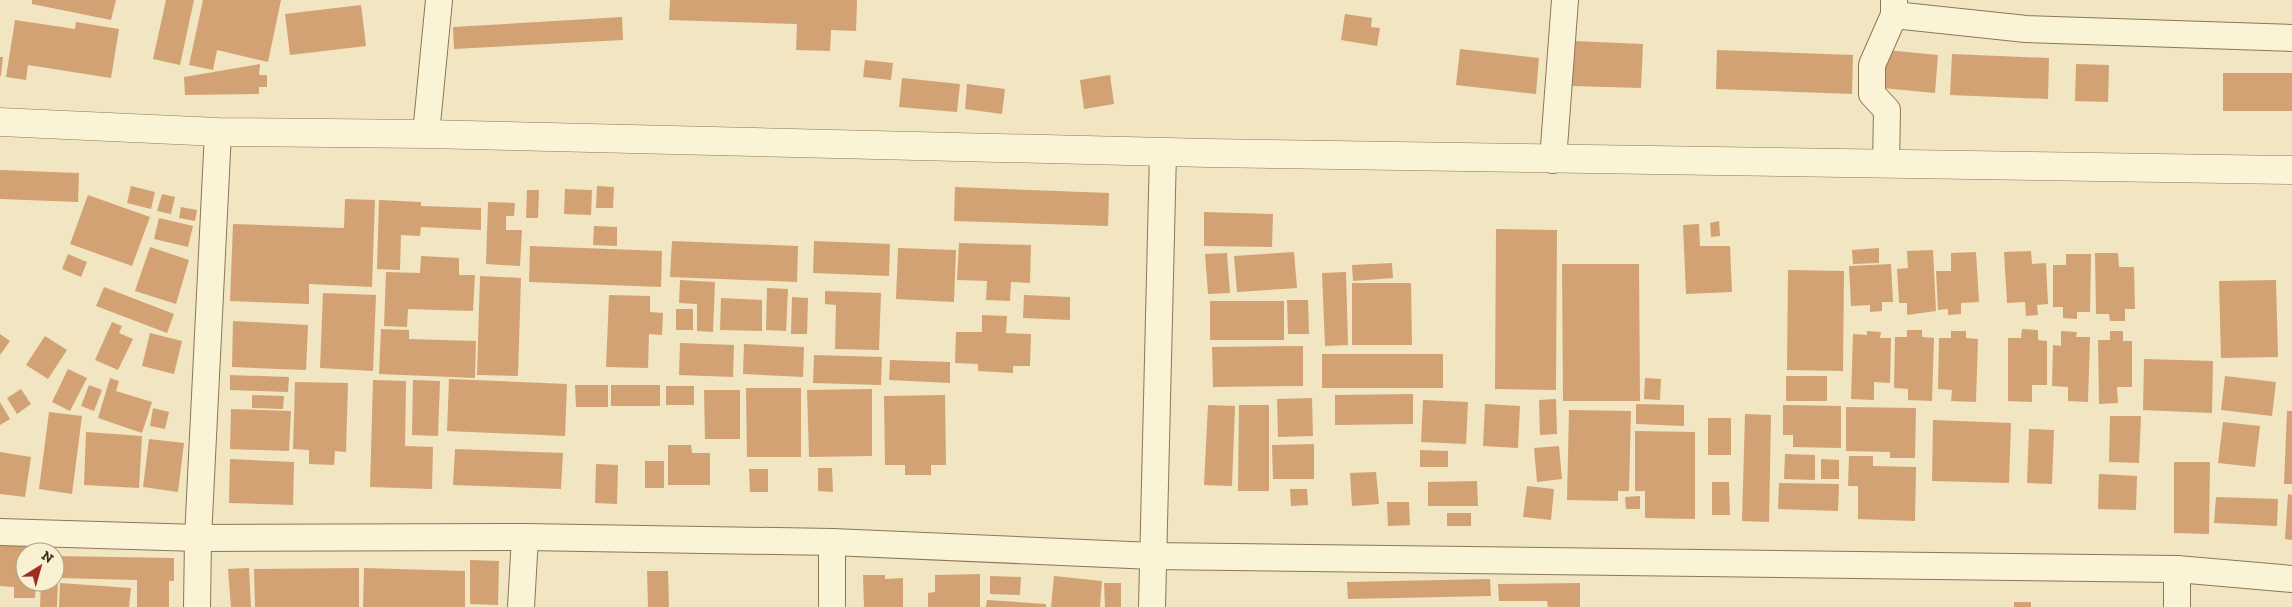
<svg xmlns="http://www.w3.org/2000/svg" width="2292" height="607" font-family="'Zilla Slab',serif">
	<rect width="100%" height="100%" fill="#f1e6c1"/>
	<g fill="#d2a274">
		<polygon points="32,0 116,0 111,20 32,4"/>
		<polygon points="166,0 194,0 180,65 153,59"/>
		<polygon points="203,0 281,0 268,62 217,50 213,70 189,65"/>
		<polygon points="670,0 857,0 856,31 831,30 830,51 796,50 797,24 669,20"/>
		<polygon points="361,5 366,46 290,55 285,14"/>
		<polygon points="1345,14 1372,18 1371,27 1380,28 1377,46 1341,40"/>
		<polygon points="622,17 623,40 454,49 453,27"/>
		<polygon points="15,20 75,29 76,22 119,29 111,78 28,65 26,80 6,77"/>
		<polygon points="1573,41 1643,44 1641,88 1572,86"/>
		<polygon points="1460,49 1539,58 1536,94 1456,85"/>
		<polygon points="1717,50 1853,55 1852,94 1716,89"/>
		<polygon points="1886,50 1938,55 1935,93 1882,88"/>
		<polygon points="1952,54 2049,58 2048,99 1950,95"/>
		<polygon points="0,57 3,57 1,76 0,76"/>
		<polygon points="865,60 893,63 891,80 863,77"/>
		<polygon points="260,64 259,75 267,75 267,87 259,87 259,94 185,95 184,77"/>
		<polygon points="2076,64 2109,65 2108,102 2075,101"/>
		<rect x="2223" y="73" width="69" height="38"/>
		<polygon points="1110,75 1114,104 1084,109 1080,80"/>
		<polygon points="902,78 960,84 957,112 899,107"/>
		<polygon points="967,84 1005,89 1002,114 965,109"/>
		<polygon points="0,170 79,173 78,202 0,199"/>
		<polygon points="131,186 155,192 151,209 127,203"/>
		<polygon points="597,186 614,187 613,208 596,208"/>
		<polygon points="955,187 1109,193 1108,226 954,221"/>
		<polygon points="565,189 592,190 591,215 564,214"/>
		<polygon points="527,190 539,190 538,218 526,218"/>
		<polygon points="162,194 175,197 171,214 157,211"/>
		<polygon points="88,195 150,217 132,266 70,244"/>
		<polygon points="345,199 375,200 372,287 309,284 309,304 230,301 233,224 344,228"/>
		<polygon points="379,200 421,202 421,206 481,208 481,230 421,227 420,236 401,235 400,270 377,269"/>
		<polygon points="488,202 515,203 514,216 506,216 506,230 522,230 520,266 486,264"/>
		<polygon points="181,207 197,210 195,221 179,218"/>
		<polygon points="1204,212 1273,214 1272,247 1204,246"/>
		<polygon points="159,218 193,226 188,247 154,239"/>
		<polygon points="1719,221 1720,236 1711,237 1710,223"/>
		<polygon points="1699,224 1700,246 1730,246 1732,292 1686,294 1683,225"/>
		<polygon points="594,226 617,227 617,246 593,245"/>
		<polygon points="1496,229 1557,230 1556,390 1495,389"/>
		<polygon points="672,241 798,246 797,282 670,277"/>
		<polygon points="814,241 890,244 889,276 813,273"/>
		<polygon points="959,243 1031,245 1030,283 1011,282 1010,301 986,300 987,281 957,280"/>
		<polygon points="530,246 662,251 661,287 529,282"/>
		<polygon points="150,247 189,260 176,304 135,291"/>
		<polygon points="898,248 956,250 954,302 896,299"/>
		<polygon points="1879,248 1879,263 1853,264 1852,250"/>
		<polygon points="1933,250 1936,311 1907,315 1907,303 1899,303 1897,269 1908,268 1907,251"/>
		<polygon points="2031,251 2032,264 2046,263 2048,304 2037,305 2038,315 2026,316 2025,302 2007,303 2004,252"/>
		<polygon points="1294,252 1297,288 1237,292 1234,256"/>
		<polygon points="1976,252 1979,302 1961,303 1961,314 1948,315 1948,309 1938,310 1936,271 1951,271 1951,253"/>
		<polygon points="1227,253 1230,293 1208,294 1205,254"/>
		<polygon points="2095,253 2118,253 2119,267 2134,267 2135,309 2125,309 2125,321 2110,321 2109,314 2096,314"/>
		<polygon points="68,254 87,262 81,277 62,269"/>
		<polygon points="2066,254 2091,254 2090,312 2077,312 2077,319 2063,318 2063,307 2053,307 2053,265 2066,265"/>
		<polygon points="421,256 459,258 459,275 475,275 473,311 408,309 407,327 384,326 386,272 420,273"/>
		<polygon points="1392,263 1393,278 1353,281 1352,265"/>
		<polygon points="1562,264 1639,264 1640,401 1563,401"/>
		<polygon points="1891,264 1893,302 1882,302 1882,311 1870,312 1870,305 1851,306 1849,266"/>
		<polygon points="1788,270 1844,271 1843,371 1787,370"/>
		<polygon points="1346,272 1348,345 1325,346 1322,273"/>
		<polygon points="480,276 521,278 518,376 477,375"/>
		<polygon points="680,280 715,282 713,332 697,331 697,304 679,303"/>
		<polygon points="2276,280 2278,357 2221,358 2219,281"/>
		<polygon points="1352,283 1411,283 1412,345 1352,345"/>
		<polygon points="104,287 174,314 167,333 96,306"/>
		<polygon points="767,288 788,289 786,331 766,330"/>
		<polygon points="825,291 881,293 879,350 835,349 836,305 825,304"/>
		<polygon points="323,293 376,295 373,371 320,368"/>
		<polygon points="609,295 650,296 650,312 663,313 662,335 649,334 648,368 606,367"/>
		<polygon points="1024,295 1070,297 1070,320 1023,318"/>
		<polygon points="792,297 808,298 807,334 791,334"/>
		<polygon points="721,298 762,300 762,331 720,330"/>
		<polygon points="1287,300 1308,300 1309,334 1288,334"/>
		<rect x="1210" y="301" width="74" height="39"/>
		<rect x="676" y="309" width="17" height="21"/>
		<polygon points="982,315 1007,316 1006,333 1031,334 1030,366 1013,366 1013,373 978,371 978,364 955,363 956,332 982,332"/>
		<polygon points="233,321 308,325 306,370 232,367"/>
		<polygon points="112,322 122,326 119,333 133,339 118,370 95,360"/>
		<polygon points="381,329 409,330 409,339 476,341 475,378 379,374"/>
		<polygon points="2022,329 2038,330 2038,340 2047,341 2047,385 2032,385 2032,402 2008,401 2008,338 2021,338"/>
		<polygon points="1907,330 1922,330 1922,337 1934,338 1932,401 1908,400 1908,389 1894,388 1895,337 1907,337"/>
		<polygon points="1867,331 1881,332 1880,338 1891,338 1890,383 1874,382 1874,400 1851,399 1853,334 1867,335"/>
		<polygon points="1951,331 1966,331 1966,338 1978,339 1976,402 1951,401 1952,390 1938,389 1939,338 1951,338"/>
		<polygon points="2061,331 2077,332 2076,337 2090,337 2088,402 2068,401 2068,387 2052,386 2053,345 2061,346"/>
		<polygon points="2110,331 2123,331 2123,341 2132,341 2132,387 2117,387 2118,403 2099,404 2098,340 2110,340"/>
		<polygon points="150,333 182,341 174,374 142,366"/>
		<polygon points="0,334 10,341 0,355"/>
		<polygon points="45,336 67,350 48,379 26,365"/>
		<polygon points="680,343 734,345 733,377 679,375"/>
		<polygon points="744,344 804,347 803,377 743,374"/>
		<polygon points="1303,346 1303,386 1213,387 1212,347"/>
		<rect x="1322" y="354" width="121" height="34"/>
		<polygon points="814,355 882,357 881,385 813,383"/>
		<polygon points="2144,359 2213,361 2212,413 2143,410"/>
		<polygon points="890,360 950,362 950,383 889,380"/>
		<polygon points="68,369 87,378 70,411 52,402"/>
		<polygon points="230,375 289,377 288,392 230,390"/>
		<rect x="1786" y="376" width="41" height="25"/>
		<polygon points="2225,376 2276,382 2272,416 2221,410"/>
		<polygon points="110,378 119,381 116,391 152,402 142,433 98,418"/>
		<polygon points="1645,378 1661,379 1660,400 1644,399"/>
		<polygon points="449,379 567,384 565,436 447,431"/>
		<polygon points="373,380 406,381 405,446 433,447 432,489 370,487"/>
		<polygon points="413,380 440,381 438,436 412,435"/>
		<polygon points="295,382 348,383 346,452 335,451 334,465 309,464 309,450 293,449"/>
		<polygon points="89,385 102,390 94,411 81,406"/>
		<polygon points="575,385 608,385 608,407 576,407"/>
		<rect x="611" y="385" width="49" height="21"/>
		<rect x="666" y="386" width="28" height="19"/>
		<polygon points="746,388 801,388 801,457 747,457"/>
		<polygon points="21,389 31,404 17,414 7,398"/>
		<polygon points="872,389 872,456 809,457 807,390"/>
		<polygon points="704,390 740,390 740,439 705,439"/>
		<polygon points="1413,394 1413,424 1335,425 1335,395"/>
		<polygon points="252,395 284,396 283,409 252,408"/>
		<polygon points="945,395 946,465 931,465 931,475 905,475 905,465 885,465 884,396"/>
		<polygon points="1312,398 1313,436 1278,437 1277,399"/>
		<polygon points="1556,399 1557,434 1540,435 1539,400"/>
		<polygon points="1423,400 1468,402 1466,444 1421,442"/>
		<polygon points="0,402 10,419 0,425"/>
		<polygon points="1485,404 1520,406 1518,448 1483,446"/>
		<polygon points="1636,404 1684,405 1684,426 1636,424"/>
		<polygon points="1208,405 1235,406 1232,486 1204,485"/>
		<polygon points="1239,405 1269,405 1269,491 1238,491"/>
		<polygon points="1783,405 1841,406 1841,448 1793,447 1793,435 1783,435"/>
		<polygon points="1846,407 1916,408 1915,458 1890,458 1890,452 1846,451"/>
		<polygon points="153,408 169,412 165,429 150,426"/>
		<polygon points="231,409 291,411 289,451 230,449"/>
		<polygon points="1569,410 1631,411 1629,491 1618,491 1618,501 1567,500"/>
		<polygon points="2287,411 2292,411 2292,484 2284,484"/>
		<polygon points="49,412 82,416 72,494 39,489"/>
		<polygon points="1745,414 1771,415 1769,522 1742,521"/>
		<polygon points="2110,416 2141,416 2139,463 2109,462"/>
		<rect x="1708" y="418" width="23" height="37"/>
		<polygon points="1933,420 2011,423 2009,483 1932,481"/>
		<polygon points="2223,422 2260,426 2255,467 2218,463"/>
		<polygon points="2029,429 2054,430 2052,484 2027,483"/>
		<polygon points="1635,431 1695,432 1695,519 1645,518 1645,491 1635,491"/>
		<polygon points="86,432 142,436 139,488 84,485"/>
		<polygon points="149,439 184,443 178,492 143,487"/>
		<polygon points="1314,444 1314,479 1273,479 1272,445"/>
		<polygon points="668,445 691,445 692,453 710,453 710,485 668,485"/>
		<polygon points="1559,446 1562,479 1537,482 1534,448"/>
		<polygon points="455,449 563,453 561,489 453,485"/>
		<polygon points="1420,450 1448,451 1448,467 1420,467"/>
		<polygon points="0,452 31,457 25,497 0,494"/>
		<polygon points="1785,454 1815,455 1815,480 1784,479"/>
		<polygon points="1849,456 1873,456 1873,466 1916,467 1915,521 1858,519 1858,486 1848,486"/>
		<polygon points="230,459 294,462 293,505 229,503"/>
		<polygon points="1821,459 1839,460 1839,479 1821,479"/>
		<rect x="645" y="461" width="19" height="27"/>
		<polygon points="2174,462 2210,462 2209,534 2174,533"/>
		<polygon points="596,464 618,465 617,504 595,503"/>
		<polygon points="818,468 832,468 833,492 818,491"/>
		<polygon points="749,469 768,469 768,492 750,492"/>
		<polygon points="1376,472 1379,504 1352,506 1350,473"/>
		<polygon points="2099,474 2137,476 2136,510 2098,509"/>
		<polygon points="1477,481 1478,506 1428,506 1428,482"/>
		<polygon points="1712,482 1729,482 1730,515 1712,515"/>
		<polygon points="1779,483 1839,484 1838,511 1778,509"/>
		<polygon points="1527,486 1554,489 1551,520 1523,517"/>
		<polygon points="1290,489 1307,489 1308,505 1291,506"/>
		<polygon points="2288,494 2292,495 2292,540 2285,539"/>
		<polygon points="1640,496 1640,509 1626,509 1625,497"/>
		<polygon points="2216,497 2278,499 2277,526 2214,523"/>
		<polygon points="1387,502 1409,502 1410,525 1388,526"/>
		<rect x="1447" y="513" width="24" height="13"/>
		<polygon points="0,545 36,546 36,552 25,552 25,582 36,582 35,598 14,598 14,587 0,586"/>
		<polygon points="55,556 174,558 174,581 169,581 169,607 137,607 137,580 58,578 57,607 40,607 41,582 55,582"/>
		<polygon points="470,560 499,561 498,605 470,604"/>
		<polygon points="249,568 251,607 231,607 228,569"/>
		<polygon points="359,568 359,607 255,607 254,569"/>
		<polygon points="364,568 465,571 465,607 363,607"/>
		<polygon points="647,571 668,571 669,607 648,607"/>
		<polygon points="980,574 980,607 928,607 928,593 935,592 935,575"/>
		<polygon points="863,575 885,575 885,579 903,578 903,607 864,607"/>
		<polygon points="990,576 1021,577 1020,595 990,594"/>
		<polygon points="1054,576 1102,581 1100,607 1051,607"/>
		<polygon points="1490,579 1491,596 1348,599 1347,582"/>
		<polygon points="60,583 131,588 129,607 59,607"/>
		<polygon points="1104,583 1121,583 1121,607 1105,607"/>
		<polygon points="1580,583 1580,607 1548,607 1547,601 1499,601 1498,584"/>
		<polygon points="987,600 1046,604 1046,607 986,607"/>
		<rect x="2014" y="602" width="17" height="5"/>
	</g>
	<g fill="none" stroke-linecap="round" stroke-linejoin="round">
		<g stroke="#8c7757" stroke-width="28">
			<g id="minor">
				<polyline points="1894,0 1894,15 2026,29 2292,38"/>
				<polyline points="426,134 439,0"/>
				<polyline points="1553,160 1565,0"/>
				<polyline points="1886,164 1887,110 1872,94 1872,65 1894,15"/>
				<polyline points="0,532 198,538 525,537 832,542 1153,556 2177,569 2292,579"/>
				<polyline points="2177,569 2177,607"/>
				<polyline points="197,607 198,538 218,132"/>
				<polyline points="521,607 525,537"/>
				<polyline points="832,607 832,542"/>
				<polyline points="1152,607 1163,152"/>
			</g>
		</g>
		<g stroke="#8c7757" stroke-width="29">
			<polyline id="tertiary" points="0,122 218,132 426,134 1207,153 2292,170"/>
		</g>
		<use href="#minor" stroke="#fbf3d5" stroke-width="26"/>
		<use href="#tertiary" stroke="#fbf3d5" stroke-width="28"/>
	</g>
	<g transform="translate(40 567) rotate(37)"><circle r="24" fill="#f8f0d1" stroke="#aca289"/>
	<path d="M0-4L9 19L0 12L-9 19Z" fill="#9f2c23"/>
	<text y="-8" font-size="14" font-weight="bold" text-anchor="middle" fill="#3a2d1c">N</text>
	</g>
</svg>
